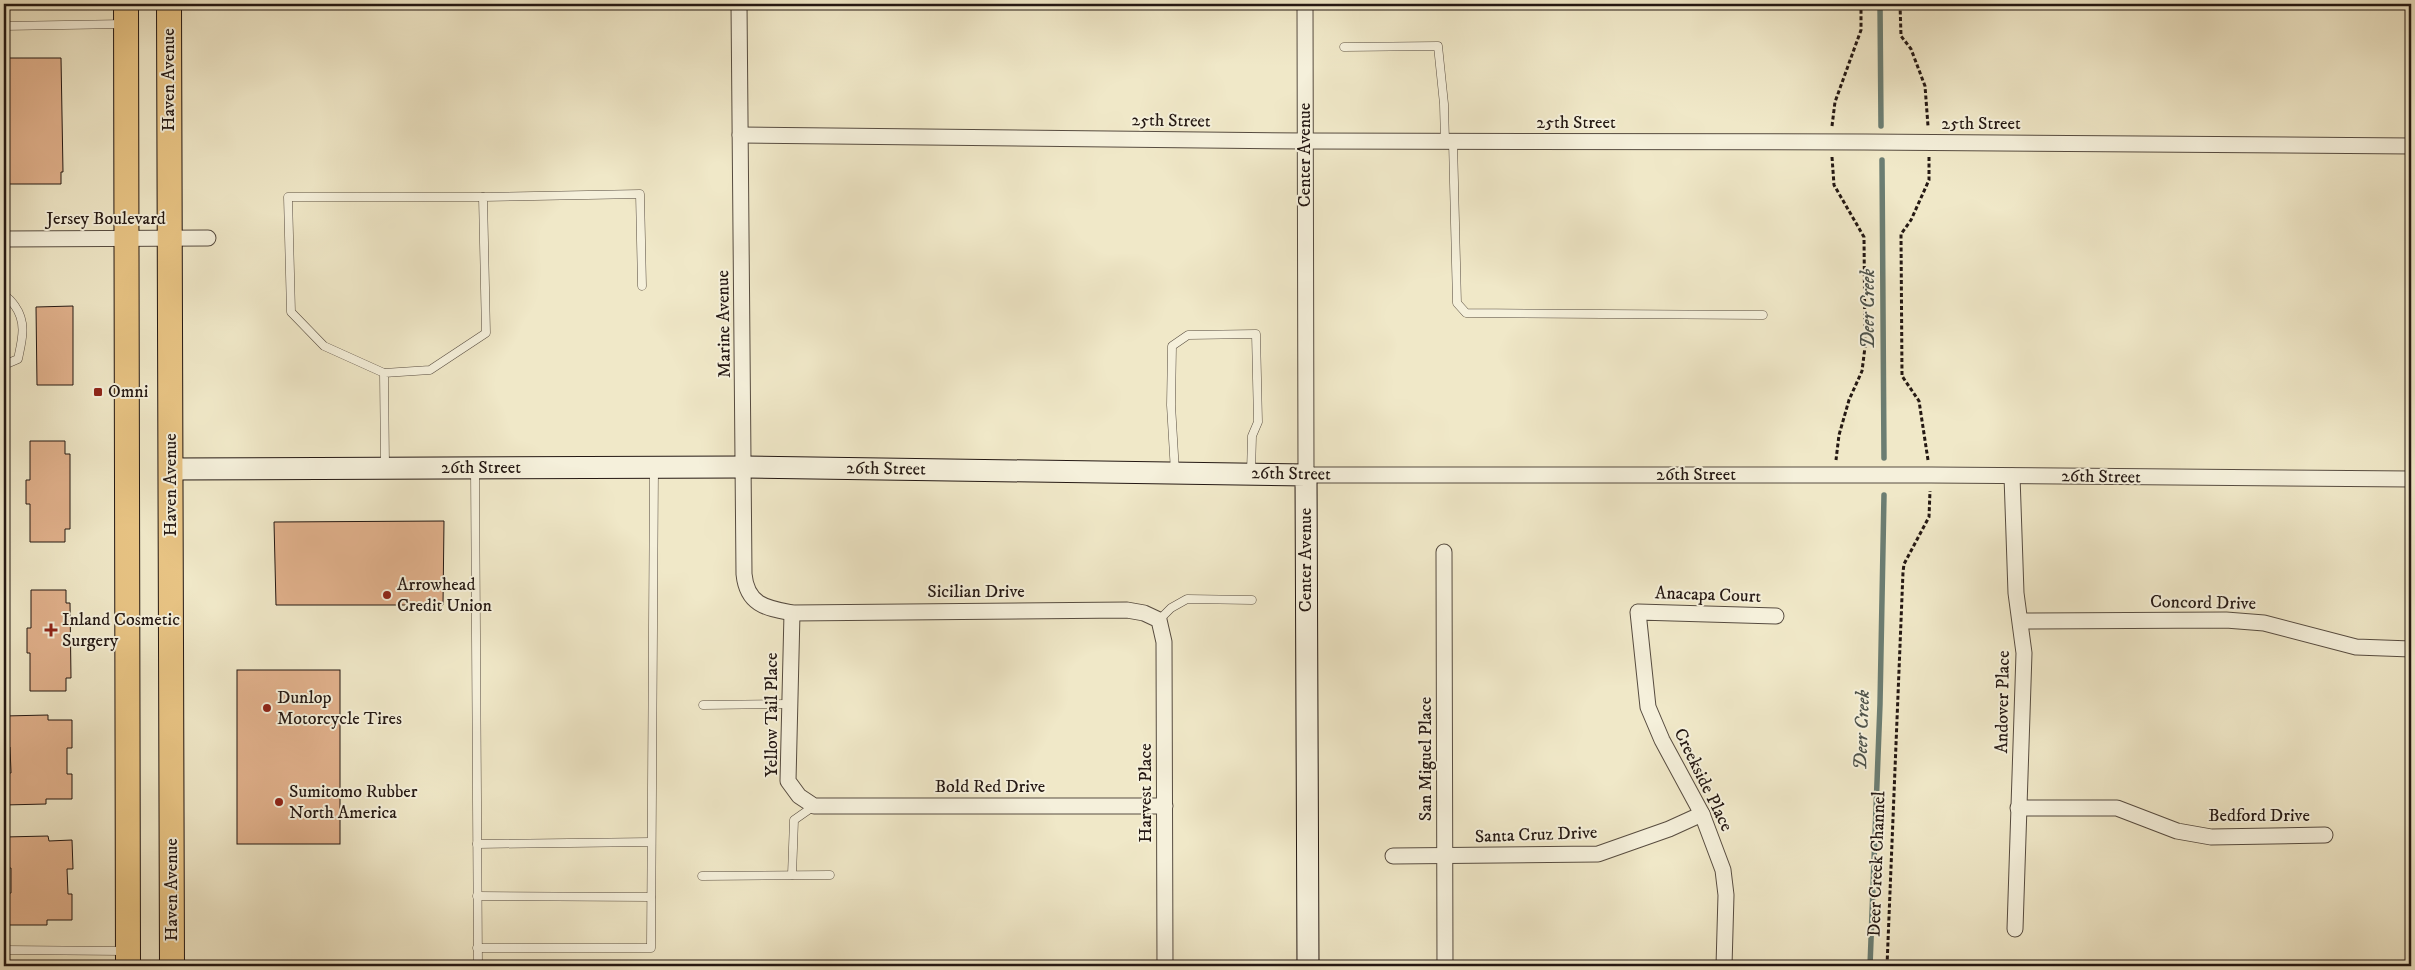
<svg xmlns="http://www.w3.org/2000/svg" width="2415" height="970" font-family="'IM FELL DW Pica',serif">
	<rect width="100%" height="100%" fill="#f0e8c8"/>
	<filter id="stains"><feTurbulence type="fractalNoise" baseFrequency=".004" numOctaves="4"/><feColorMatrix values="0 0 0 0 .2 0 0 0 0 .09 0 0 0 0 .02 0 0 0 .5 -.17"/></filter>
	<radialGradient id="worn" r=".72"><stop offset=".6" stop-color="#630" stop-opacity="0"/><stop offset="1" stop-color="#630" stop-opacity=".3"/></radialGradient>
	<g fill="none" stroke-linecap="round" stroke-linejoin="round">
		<g stroke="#6b7d72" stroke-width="5.5">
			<polyline points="1880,4 1881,126"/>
			<polyline points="1882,160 1884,458"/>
			<polyline points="1870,966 1880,704 1884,495"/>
		</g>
	</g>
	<g fill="#e1b18c" stroke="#241813">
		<polygon points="1352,4 1397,4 1397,7 1352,5"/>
		<polygon points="4,58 61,58 63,172 61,172 61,184 4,184"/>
		<polygon points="73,306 73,385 37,385 36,307"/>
		<polygon points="30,441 65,441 65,454 70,454 70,529 65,529 65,542 30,542 30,504 26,504 26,480 30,480"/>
		<polygon points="444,521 443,605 276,605 274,522"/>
		<polygon points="31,590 66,590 66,603 70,603 71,678 66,678 66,691 30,691 30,653 27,653 27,628 31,628"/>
		<rect x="237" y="670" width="103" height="174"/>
		<polygon points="48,715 48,720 72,720 72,748 67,748 67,774 72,774 72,799 46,799 46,804 4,805 4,773 11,773 10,747 4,747 4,716"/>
		<polygon points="48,836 49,841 72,840 73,869 67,869 68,894 72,894 72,920 47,920 47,925 4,925 4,894 11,893 11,868 4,868 4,837"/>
	</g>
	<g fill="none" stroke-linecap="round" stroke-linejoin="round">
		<g stroke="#574c40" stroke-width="9">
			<g id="lane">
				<polyline points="4,26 124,24"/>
				<polyline points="1344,47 1438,46 1444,104 1445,142"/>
				<polyline points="1453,142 1457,303 1466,313 1763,315"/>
				<path d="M 4,296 C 10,298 11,301 15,306 C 27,323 22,340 18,359 L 4,365"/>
				<polyline points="384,373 324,346 291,312 288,197 483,197"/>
				<polyline points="385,466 384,373 430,370 486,333 483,197 640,194 642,286"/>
				<polyline points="475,468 478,966"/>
				<polyline points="1175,472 1171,405 1172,346 1188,335 1256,334 1258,422 1252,436 1251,472"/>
				<polyline points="1159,620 1171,608 1187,599 1252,600"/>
				<polyline points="703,705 789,704"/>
				<polyline points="477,844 651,842"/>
				<polyline points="792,875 794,820 814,806"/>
				<polyline points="702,876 830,875"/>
				<polyline points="477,896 651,897"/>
				<polyline points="477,948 651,948 654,468"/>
				<polyline points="4,950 124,951"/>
			</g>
		</g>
		<g stroke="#574c40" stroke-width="17">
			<g id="street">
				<path d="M 739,4 L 744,574 C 747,605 766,608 792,613 L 1127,610 L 1144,613 L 1159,620 L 1164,642 L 1165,966"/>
				<polyline points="1305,4 1306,475 1931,475 2411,479"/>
				<polyline points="740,135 1305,141 1865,142 2411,146"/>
				<polyline points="4,239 208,238"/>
				<polyline points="2012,476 2016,593 2024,653 2015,929"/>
				<polyline points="1444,552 1445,966"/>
				<polyline points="792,613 788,781 799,796 814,806 1165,806"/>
				<polyline points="2021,621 2226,620 2264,623 2356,647 2411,649"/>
				<polyline points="2018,808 2117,808 2177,831 2211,837 2325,835"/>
				<polyline points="1393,856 1598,854 1669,829 1702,814"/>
				<polyline points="1724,966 1726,895 1723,870 1702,814 1662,740 1648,707 1638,612 1776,616"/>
			</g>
		</g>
		<g stroke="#241813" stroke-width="23">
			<polyline id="secondary" points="171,469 745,467 1306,475 1308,966"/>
		</g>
		<g stroke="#241813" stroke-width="26">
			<g id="primary">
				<polyline points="126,4 128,966"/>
				<polyline points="169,4 172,966"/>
			</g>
		</g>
		<g stroke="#241813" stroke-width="3" stroke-dasharray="4 2.5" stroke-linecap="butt">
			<polyline points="1900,4 1901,36 1911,49 1925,86 1928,126"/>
			<polyline points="1832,126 1835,102 1861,30 1861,4"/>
			<polyline points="1832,157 1834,185 1864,237 1865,347 1862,371 1849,400 1839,435 1836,460"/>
			<polyline points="1928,460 1919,401 1902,376 1901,234 1911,220 1929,180 1929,157"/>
			<polyline points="1887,966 1903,572 1904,564 1929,517 1930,491"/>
		</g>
		<use href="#lane" stroke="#f5f0db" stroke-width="8"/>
		<use href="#street" stroke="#f5f0db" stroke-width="15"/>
		<use href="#secondary" stroke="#f5f0db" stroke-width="21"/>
		<use href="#primary" stroke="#e8c484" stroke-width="24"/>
	</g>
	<g fill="#8f2418" stroke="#f5f0db" stroke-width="2">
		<rect x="93" y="387" width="10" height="10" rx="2.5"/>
		<circle cx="387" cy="595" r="5"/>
		<path d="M48.5 622.5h5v5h5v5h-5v5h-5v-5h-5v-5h5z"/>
		<circle cx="267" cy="708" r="5"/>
		<circle cx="279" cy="802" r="5"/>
	</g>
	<g text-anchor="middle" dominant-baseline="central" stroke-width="4" stroke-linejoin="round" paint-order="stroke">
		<g font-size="18" fill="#241813" stroke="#f5f0db">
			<text transform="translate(169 80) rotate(-90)">Haven Avenue</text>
			<text transform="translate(1171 121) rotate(1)">25th Street</text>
			<text x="1576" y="123">25th Street</text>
			<text x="1981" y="124">25th Street</text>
			<text transform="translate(1305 155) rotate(-90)">Center Avenue</text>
			<text x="106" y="219">Jersey Boulevard</text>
			<text transform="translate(724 324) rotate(-91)">Marine Avenue</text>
			<text x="481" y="468">26th Street</text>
			<text transform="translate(886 469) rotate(1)">26th Street</text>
			<text transform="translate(1291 474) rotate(1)">26th Street</text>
			<text x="1696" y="475">26th Street</text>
			<text transform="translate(2101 477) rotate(1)">26th Street</text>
			<text transform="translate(171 485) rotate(-90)">Haven Avenue</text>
			<text transform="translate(1306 560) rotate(-90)">Center Avenue</text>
			<text x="976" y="592">Sicilian Drive</text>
			<text transform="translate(1708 595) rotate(2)">Anacapa Court</text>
			<text transform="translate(2203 603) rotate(1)">Concord Drive</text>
			<text transform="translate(2003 702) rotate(-89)">Andover Place</text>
			<text transform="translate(772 715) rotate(-90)">Yellow Tail Place</text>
			<text transform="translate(1426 759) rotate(-90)">San Miguel Place</text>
			<text transform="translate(1703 780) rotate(64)">Creekside Place</text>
			<text x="990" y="787">Bold Red Drive</text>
			<text transform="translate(1146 793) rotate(-90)">Harvest Place</text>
			<text x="2259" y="816">Bedford Drive</text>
			<text transform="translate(1536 835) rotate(-2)">Santa Cruz Drive</text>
			<text transform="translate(1877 864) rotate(-88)">Deer Creek Channel</text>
			<text transform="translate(172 890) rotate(-90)">Haven Avenue</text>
		</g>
		<g font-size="18" fill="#241813" stroke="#f5f0db" text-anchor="start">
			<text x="108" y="392">Omni</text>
			<text x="397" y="585">Arrowhead<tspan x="397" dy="21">Credit Union</tspan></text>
			<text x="62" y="620">Inland Cosmetic<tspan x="62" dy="21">Surgery</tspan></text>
			<text x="277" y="698">Dunlop<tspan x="277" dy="21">Motorcycle Tires</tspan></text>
			<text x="289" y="792">Sumitomo Rubber<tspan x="289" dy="21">North America</tspan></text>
		</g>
		<g font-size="19" font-style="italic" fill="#4e534b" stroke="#f5f0db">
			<text transform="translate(1868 309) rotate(-90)">Deer Creek</text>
			<text transform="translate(1862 730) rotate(-88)">Deer Creek</text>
		</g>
	</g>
	<rect width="2415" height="970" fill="none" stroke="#f0e8c8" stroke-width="20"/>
	<rect x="5" y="5" width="2405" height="960" fill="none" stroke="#241813" stroke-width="2.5"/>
	<rect x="10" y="10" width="2395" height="950" fill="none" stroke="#241813"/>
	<rect width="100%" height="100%" filter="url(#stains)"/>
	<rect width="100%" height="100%" fill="url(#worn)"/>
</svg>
